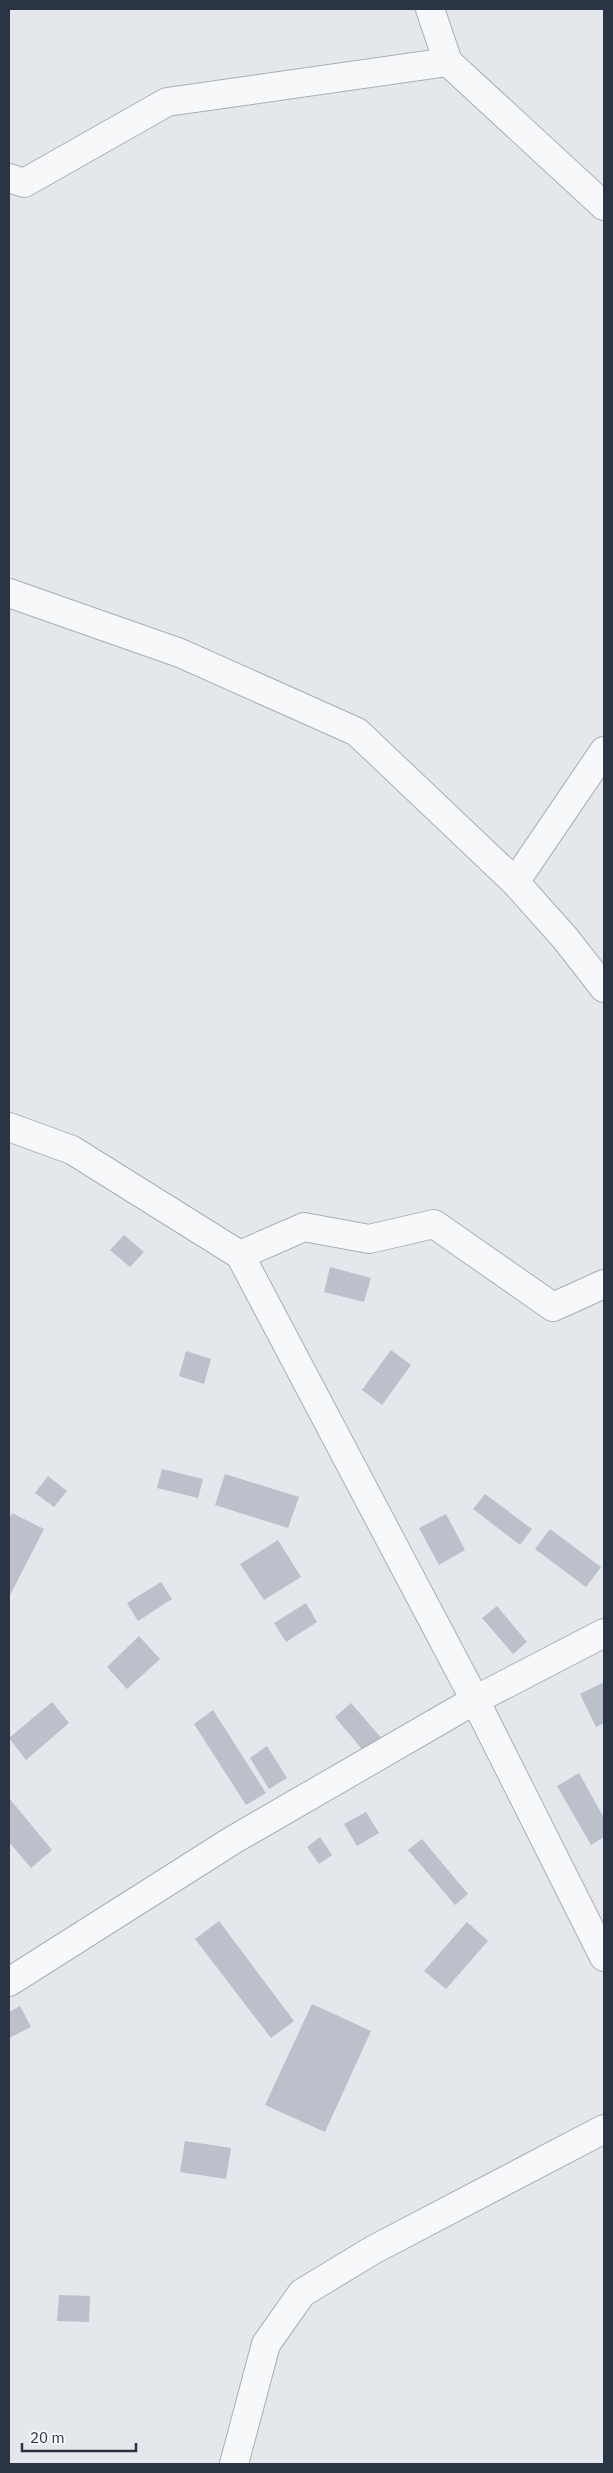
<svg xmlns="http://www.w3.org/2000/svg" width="613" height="2473" font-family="'IBM Plex Sans',sans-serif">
	<rect width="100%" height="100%" fill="#e4e7ec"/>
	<g fill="#bbc0ca">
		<polygon points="124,1235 144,1252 130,1267 110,1250"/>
		<polygon points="330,1267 371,1278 364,1302 324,1292"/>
		<polygon points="391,1350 411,1365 382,1405 362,1390"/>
		<polygon points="186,1351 211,1359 204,1384 179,1376"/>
		<polygon points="162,1469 203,1479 198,1498 157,1488"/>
		<polygon points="225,1474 299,1497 288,1528 215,1505"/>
		<polygon points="48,1476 67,1491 54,1507 35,1493"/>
		<polygon points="485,1494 532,1529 520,1545 473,1509"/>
		<polygon points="12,1513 44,1529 9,1597 9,1520"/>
		<polygon points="446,1514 465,1550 439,1565 419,1528"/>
		<polygon points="550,1529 601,1567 586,1587 535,1549"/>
		<polygon points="278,1540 301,1577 264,1600 240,1564"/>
		<polygon points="161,1582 172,1599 138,1621 127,1603"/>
		<polygon points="306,1603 317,1622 286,1642 274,1623"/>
		<polygon points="497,1606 527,1642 513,1654 482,1618"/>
		<polygon points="139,1636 160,1659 127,1689 107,1667"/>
		<polygon points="604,1682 604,1723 596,1727 580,1694"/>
		<polygon points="52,1702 69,1723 26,1760 9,1738"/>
		<polygon points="351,1703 383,1740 366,1754 335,1717"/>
		<polygon points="213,1710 266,1793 246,1805 194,1724"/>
		<polygon points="267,1746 287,1778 269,1789 250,1758"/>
		<polygon points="579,1773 604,1818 604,1837 591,1845 557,1786"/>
		<polygon points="9,1798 52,1850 31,1868 9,1842"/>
		<polygon points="366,1812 379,1833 357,1846 344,1824"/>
		<polygon points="320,1837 332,1855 319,1864 307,1847"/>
		<polygon points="422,1839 468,1894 455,1905 408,1850"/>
		<polygon points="219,1921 294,2021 271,2038 195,1939"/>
		<polygon points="467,1922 488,1941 446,1989 424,1971"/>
		<polygon points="312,2004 371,2031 325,2132 265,2105"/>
		<polygon points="20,2006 31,2027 9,2038 9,2012"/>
		<polygon points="185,2141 231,2148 226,2179 180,2172"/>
		<polygon points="59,2295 90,2296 89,2322 57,2321"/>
	</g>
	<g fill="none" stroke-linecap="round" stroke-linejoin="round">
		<g stroke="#a9aeb7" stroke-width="30">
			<g id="street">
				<polyline points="430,9 448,62 604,206"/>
				<polyline points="9,178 24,183 167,102 448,62"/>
				<polyline points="9,593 180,653 357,732 515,882 565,938 604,988"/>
				<polyline points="515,882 604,751"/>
				<polyline points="9,1127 72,1150 240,1255 475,1700 604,1957"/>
				<polyline points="240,1255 304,1227 369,1239 434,1224 553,1307 604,1284"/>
				<polyline points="9,1982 233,1840 475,1700 604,1633"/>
				<polyline points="234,2464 266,2344 302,2293 373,2250 604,2129"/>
			</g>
		</g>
		<use href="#street" stroke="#f7f8fa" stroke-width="28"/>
	</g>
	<rect width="613" height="2473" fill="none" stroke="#2b3445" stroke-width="20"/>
	<path d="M22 2443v8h114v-8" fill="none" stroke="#2b3445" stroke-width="2.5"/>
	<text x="30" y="2443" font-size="15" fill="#2b3445" stroke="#f4f6f9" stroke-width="4" paint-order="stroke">20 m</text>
</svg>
